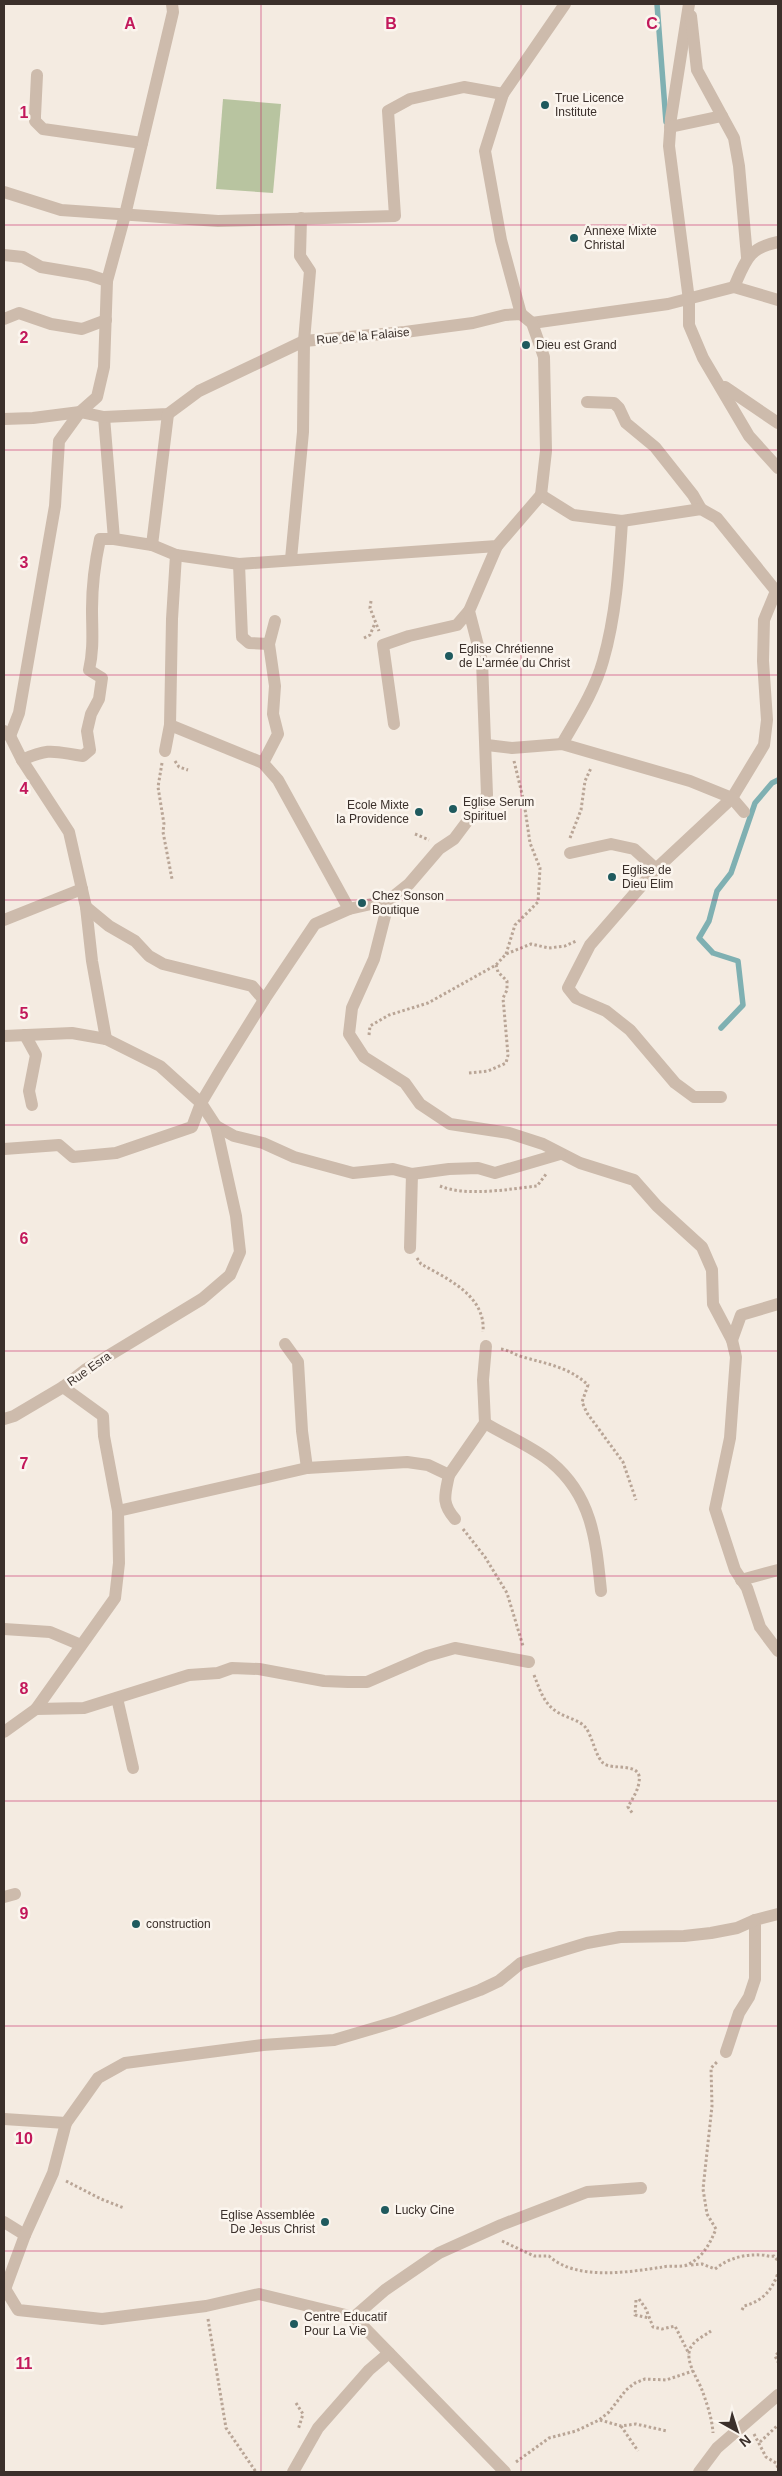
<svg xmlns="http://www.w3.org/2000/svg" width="782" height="2476" font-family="Helvetica,sans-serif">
	<rect width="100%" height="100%" fill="#f4ebe1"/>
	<polygon fill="#b8c4a0" points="223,99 281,104 273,193 216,189"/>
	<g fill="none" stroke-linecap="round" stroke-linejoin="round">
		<g stroke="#7fb0b2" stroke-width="5.5">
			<polyline points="657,4 666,122"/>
			<polyline points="721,1028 743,1005 738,961 713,953 699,938 709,921 717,891 731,873 755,803 772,783 778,780"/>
		</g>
		<g stroke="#b9a596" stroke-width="3" stroke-dasharray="2.5 2.5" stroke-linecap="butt">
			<polyline points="371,601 370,608 379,631"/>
			<polyline points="364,638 370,635 375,623"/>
			<polyline points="175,761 179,767 188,770"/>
			<polyline points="162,763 158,787 164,824 163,832 172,879"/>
			<polyline points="415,834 429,840"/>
			<polyline points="570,838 581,810 585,781 591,768"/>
			<polyline points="506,954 515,925 538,902 540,868 530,843 524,802 514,761"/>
			<polyline points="369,1035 370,1026 389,1015 428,1003 496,965 506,954 531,944 549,948 565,946 576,941"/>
			<polyline points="469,1073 488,1071 506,1063 508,1055 503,998 507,990 507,981 498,972 496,965"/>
			<path d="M 440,1186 C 466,1197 510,1189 537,1186 L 547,1173"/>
			<path d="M 417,1258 L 421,1264 C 448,1279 486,1296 483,1332"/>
			<path d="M 501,1349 C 509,1350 515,1355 523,1357 C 547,1364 569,1367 588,1385 L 582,1402 L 587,1413 L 623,1462 L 636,1500"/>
			<polyline points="463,1529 485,1557 507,1593 523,1646"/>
			<path d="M 534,1675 C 540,1690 544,1705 559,1713 C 567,1718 580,1720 586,1728 C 593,1738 595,1755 603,1763 C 612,1771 643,1761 639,1782 C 638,1791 632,1799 628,1807 L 633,1814"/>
			<polyline points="66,2181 101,2199 124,2208"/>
			<path d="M 502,2241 L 534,2256 L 549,2256 C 576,2281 629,2272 663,2267 C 670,2265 683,2268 689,2264 C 704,2256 710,2243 716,2229 L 707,2214 L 703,2189 L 712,2106 L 711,2068 L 717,2062"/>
			<path d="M 691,2265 L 702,2264 L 715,2269 C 729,2258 744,2254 762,2255 C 766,2255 769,2257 774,2256 L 778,2261"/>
			<polyline points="639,2299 646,2309 653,2327 662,2329 675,2326 689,2354"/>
			<polyline points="636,2300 635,2315 649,2318"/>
			<path d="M 742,2310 L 744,2306 C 763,2301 772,2290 778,2273"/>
			<polyline points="208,2319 226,2428 256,2472"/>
			<path d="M 711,2331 C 704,2336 693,2341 690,2349 C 685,2362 698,2379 702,2390 C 707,2404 712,2418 713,2433"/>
			<polyline points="778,2353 775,2356 778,2362"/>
			<polyline points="296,2403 303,2414 298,2430"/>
			<polyline points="600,2420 621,2426 636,2424 667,2431"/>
			<polyline points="621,2426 638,2451"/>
			<polyline points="754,2434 766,2457 776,2463 778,2468"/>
			<polyline points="760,2442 778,2425"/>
			<polyline points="516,2462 549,2438 576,2431 599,2420 609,2412 626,2390 635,2383 645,2379 666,2380 693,2371"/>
		</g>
		<g stroke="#cdbbac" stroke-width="12">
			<polyline points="689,4 671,118 669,146 689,300 689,325 703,358 749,436 778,468"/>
			<polyline points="691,16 697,70 734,138 739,166 747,257"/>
			<polyline points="37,75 35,116 35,121 43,129 142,143"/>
			<polyline points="670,127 722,116"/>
			<polyline points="4,192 61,210 218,221 395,216 388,111 410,99 464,87 503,94"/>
			<polyline points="4,255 23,257 41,267 89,275 107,281"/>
			<polyline points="734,287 778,300"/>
			<polyline points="521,314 501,240 485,151 503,94 565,4"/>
			<polyline points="4,319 19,313 51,324 82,329 106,320"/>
			<path d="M 532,323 L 668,304 L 734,287 C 746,260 748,248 778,242"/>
			<polyline points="725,387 778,423"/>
			<polyline points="587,402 614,403 619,408 626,423 655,447 693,495 701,509"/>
			<polyline points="104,417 114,539 152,545 176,555 239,564 497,546 541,495 573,515 622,521 701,509 717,518 776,591 764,620 763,661 767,720 764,745 732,798 656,869 590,945 568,988 576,998 606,1011 630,1030 675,1083 694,1097 721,1097"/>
			<polyline points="4,419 33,418 80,412 104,417 168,414 199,391 304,341 405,332 473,323 505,315 521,314 532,323 544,357 546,451 541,495"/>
			<polyline points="152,545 168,414"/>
			<polyline points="291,559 303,432 304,341 310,271 300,256 301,218"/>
			<polyline points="239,564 242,637 249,643 269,644"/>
			<polyline points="275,621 269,644 275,686 273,714 278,734 263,763 278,780 349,909"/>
			<polyline points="394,724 383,645 409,636 457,625 469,611"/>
			<polyline points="170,725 263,763"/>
			<polyline points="4,731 10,736 22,760 69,832 86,907 92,961 106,1039"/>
			<polyline points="10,736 19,713 55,506 59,441 80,412 97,397 104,367 107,281 125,215 173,12 172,4"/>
			<path d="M 562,744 C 577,718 595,690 603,661 C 616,616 619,568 622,521"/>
			<polyline points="487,745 512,748 562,744 690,781 732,798 744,812"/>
			<polyline points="165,751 170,725 172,619 176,555"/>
			<path d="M 22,760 C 51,747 54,752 83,756 L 90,750 L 87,731 L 91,714 L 99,699 L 102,678 L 89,670 C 94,648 92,631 92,609 C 92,585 95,562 100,539 L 114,539"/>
			<polyline points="570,853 611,844 634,849 656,869"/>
			<polyline points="389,900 374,959 352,1008 349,1034 364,1057 405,1083 420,1104 450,1124 509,1133 543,1144 580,1163 634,1180 657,1206 702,1247 712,1270 713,1304 732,1340 736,1357 730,1438 715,1509 735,1570 747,1588 760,1627 778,1651"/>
			<polyline points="86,907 109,926 135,941 149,956 163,964 252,986 264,1000"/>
			<polyline points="4,920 82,889"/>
			<polyline points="25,1035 36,1055 29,1091 32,1105"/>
			<polyline points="4,1036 72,1033 106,1039 160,1066 201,1103 216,1126 236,1216 240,1252 230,1275 202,1299 85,1370 63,1387 14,1416 4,1419"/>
			<polyline points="216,1126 234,1136 263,1143 294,1157 353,1173 393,1169 412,1174 449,1169 478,1168 495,1173 560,1154"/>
			<polyline points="4,1149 59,1145 73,1157 116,1153 192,1127 201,1103 220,1071 264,1000 315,924 349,909 389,900 409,884 439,849 454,839 487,795 482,661 469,611 497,546"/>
			<polyline points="410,1248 412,1174"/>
			<polyline points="732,1340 741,1315 778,1304"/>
			<polyline points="285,1344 298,1362 302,1431 307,1468"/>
			<polyline points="63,1387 103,1416 104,1436 118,1511"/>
			<path d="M 485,1423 C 506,1436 532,1446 551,1462 C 593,1497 596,1542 601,1591"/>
			<polyline points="449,1475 485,1423 483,1380 486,1346"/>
			<polyline points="741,1580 778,1570"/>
			<polyline points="4,1629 50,1632 81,1645"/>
			<polyline points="117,1698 133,1768"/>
			<polyline points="36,1709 84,1708 189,1675 218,1673 232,1668 259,1669 324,1681 348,1682 367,1682 427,1656 455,1648 529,1662"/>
			<path d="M 4,1732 L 36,1709 L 115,1598 L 119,1563 L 118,1511 L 307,1468 L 407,1462 L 428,1465 L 449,1475 C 445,1495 441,1503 455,1519"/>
			<polyline points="4,1897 15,1894"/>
			<polyline points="726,2052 739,2013 749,1997 755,1979 755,1920 778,1914"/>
			<polyline points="4,2119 66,2123"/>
			<polyline points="4,2222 25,2235"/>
			<polyline points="4,2287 18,2310 102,2319 206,2306 259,2294 354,2317 505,2472"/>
			<polyline points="4,2292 25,2235 53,2173 66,2123 98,2078 125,2063 263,2045 334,2040 395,2022 480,1990 499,1981 521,1963 587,1943 620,1937 684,1936 711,1933 737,1928 755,1920"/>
			<polyline points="354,2317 385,2290 439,2253 501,2225 587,2192 641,2188"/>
			<polyline points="293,2472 318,2428 369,2370 389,2353"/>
			<polyline points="699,2472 717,2448 778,2395"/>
		</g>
	</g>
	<path fill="none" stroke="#c2185b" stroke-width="1" stroke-opacity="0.55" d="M 261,4 L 261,2472M 521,4 L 521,2472M 4,225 L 778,225M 4,450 L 778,450M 4,675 L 778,675M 4,900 L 778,900M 4,1125 L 778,1125M 4,1351 L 778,1351M 4,1576 L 778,1576M 4,1801 L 778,1801M 4,2026 L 778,2026M 4,2251 L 778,2251"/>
	<g fill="#1f5a5e" stroke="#fbf5ee" stroke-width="2">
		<circle cx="545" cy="105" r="5"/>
		<circle cx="574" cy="238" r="5"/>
		<circle cx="526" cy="345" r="5"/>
		<circle cx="449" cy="656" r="5"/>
		<circle cx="453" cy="809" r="5"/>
		<circle cx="419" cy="812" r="5"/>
		<circle cx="612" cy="877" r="5"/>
		<circle cx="362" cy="903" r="5"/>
		<circle cx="136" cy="1924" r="5"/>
		<circle cx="385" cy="2210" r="5"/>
		<circle cx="325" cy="2222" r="5"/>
		<circle cx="294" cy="2324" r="5"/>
	</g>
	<g text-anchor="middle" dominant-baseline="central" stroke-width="5" stroke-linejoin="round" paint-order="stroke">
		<g font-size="12" fill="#3b302b" stroke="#fbf5ee" text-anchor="start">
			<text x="555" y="98">True Licence<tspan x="555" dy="14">Institute</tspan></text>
			<text x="584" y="231">Annexe Mixte<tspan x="584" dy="14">Christal</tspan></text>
			<text x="536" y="345">Dieu est Grand</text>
			<text x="459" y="649">Eglise Chrétienne<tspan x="459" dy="14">de L'armée du Christ</tspan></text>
			<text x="463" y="802">Eglise Serum<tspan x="463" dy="14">Spirituel</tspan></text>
			<text x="409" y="805" text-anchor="end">Ecole Mixte<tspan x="409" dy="14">la Providence</tspan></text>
			<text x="622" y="870">Eglise de<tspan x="622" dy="14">Dieu Elim</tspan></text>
			<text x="372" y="896">Chez Sonson<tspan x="372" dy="14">Boutique</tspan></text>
			<text x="146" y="1924">construction</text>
			<text x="395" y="2210">Lucky Cine</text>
			<text x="315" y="2215" text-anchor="end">Eglise Assemblée<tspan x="315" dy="14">De Jesus Christ</tspan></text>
			<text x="304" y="2317">Centre Educatif<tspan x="304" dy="14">Pour La Vie</tspan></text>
		</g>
		<g font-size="12" fill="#3b302b" stroke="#fbf5ee">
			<text transform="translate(363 336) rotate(-5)">Rue de la Falaise</text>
			<text transform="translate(89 1369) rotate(-35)">Rue Esra</text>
		</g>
	</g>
	<g font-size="16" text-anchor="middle" font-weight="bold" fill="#c2185b" stroke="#fbf5ee" stroke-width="5" stroke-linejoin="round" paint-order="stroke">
		<text x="130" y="29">A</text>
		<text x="391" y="29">B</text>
		<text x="652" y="29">C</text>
		<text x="24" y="118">1</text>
		<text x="24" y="343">2</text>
		<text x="24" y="568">3</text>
		<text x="24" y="794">4</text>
		<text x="24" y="1019">5</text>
		<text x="24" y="1244">6</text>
		<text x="24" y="1469">7</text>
		<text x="24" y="1694">8</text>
		<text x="24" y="1919">9</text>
		<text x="24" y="2144">10</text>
		<text x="24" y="2369">11</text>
	</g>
	<rect width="782" height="2476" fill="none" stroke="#3b302b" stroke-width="10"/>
	<g transform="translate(737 2431) rotate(141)" stroke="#fbf5ee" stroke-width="4" paint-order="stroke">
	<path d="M0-4L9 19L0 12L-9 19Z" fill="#3b302b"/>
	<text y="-8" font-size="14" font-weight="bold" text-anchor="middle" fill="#3b302b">N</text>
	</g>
</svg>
